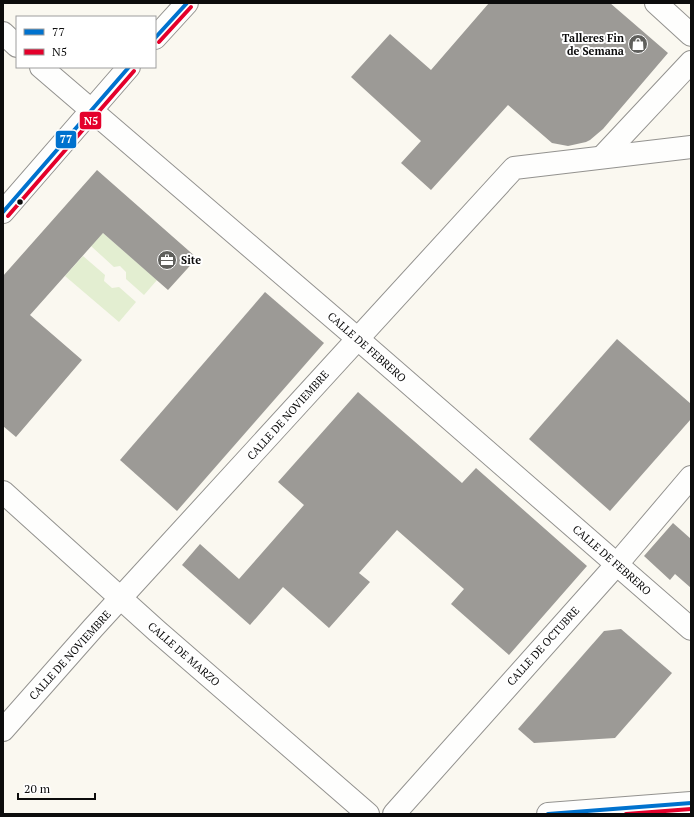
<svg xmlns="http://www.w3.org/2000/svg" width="694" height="817" font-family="'PT Serif',serif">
	<rect width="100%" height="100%" fill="#faf8f0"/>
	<g fill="#e3eed1">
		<polygon points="103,233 157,280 144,295 126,279 126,272 120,266 114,267 91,246"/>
		<polygon points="83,256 105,275 104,281 112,288 119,287 136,302 119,322 65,276"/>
	</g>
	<g fill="#9c9a96">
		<polygon points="489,3 610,3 668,53 603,129 590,140 586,142 568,146 552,143 508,105 431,190 401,163 421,141 351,77 390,34 431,70"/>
		<polygon points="97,170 197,258 168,290 103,233 30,315 82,360 16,437 3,426 3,276"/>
		<polygon points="265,292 324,343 177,511 120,460"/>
		<polygon points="617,339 691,404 691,419 610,511 529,439"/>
		<polygon points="358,392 462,483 476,468 587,566 509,655 451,604 464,589 397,530 359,573 370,582 329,628 283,587 250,625 182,565 200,544 239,579 304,505 278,482"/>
		<polygon points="673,523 691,539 691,588 675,574 670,580 644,556"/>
		<polygon points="621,629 672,673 615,738 534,743 518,729 604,631"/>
	</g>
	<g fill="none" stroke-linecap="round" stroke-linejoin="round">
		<g stroke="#93928f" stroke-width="24">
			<g id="minor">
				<polyline points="656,3 691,35"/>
				<polyline points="3,33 17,46"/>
				<polyline points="155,38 187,3"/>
				<polyline points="41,67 358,339 691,629"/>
				<polyline points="603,156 691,62"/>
				<polyline points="3,212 129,67"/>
				<polyline points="3,492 157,631 368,814"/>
				<polyline points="3,730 93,628 514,168 691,147"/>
				<polyline points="394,814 617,564 691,477"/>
				<polyline points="548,814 691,803"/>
			</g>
		</g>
		<use href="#minor" stroke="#fefefd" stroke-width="22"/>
		<g stroke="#fff" stroke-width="7">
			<g id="bus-1">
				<polyline points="155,38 187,3"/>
				<polyline points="3,212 129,67"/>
				<polyline points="548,814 691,803"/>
			</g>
		</g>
		<g stroke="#fff" stroke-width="7">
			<g id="bus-2">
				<polyline points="159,42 191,7"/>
				<polyline points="8,216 134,71"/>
				<polyline points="626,814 691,809"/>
			</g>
		</g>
		<use href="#bus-1" stroke="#0072ce" stroke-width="4"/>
		<use href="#bus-2" stroke="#e4002b" stroke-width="4"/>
	</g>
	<defs>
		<g id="shop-disc" transform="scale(1)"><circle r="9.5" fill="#5f5f5c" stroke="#fff"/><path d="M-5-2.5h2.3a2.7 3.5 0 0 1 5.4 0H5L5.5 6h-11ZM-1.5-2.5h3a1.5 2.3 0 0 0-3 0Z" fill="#fff"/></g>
		<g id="office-disc" transform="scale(1)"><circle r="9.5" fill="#5f5f5c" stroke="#fff"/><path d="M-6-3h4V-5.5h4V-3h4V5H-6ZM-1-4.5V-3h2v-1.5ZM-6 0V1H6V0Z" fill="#fff"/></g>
	</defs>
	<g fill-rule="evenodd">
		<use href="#shop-disc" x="638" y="44"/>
		<use href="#office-disc" x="167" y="260"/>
	</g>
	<circle fill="#0c0c0c" stroke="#fff" stroke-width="1.5" cx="20" cy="202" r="3.5"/>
	<g text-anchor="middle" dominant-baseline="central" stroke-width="4" stroke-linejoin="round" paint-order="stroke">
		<g font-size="11" font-weight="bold" fill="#0c0c0c" stroke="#fff" text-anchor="end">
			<text x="624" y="38">Talleres Fin<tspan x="624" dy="13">de Semana</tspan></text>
			<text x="181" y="260" text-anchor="start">Site</text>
		</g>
		<g font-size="11" fill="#0c0c0c" stroke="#fff">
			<text transform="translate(367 347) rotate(41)">CALLE DE FEBRERO</text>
			<text transform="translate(288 415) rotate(-48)">CALLE DE NOVIEMBRE</text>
			<text transform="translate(612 560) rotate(41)">CALLE DE FEBRERO</text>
			<text transform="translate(543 646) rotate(-48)">CALLE DE OCTUBRE</text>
			<text transform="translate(184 654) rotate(41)">CALLE DE MARZO</text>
			<text transform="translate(70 655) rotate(-48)">CALLE DE NOVIEMBRE</text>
		</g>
	</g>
	<g stroke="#fff" stroke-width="1.5">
		<rect x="79" y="111" width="23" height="19" rx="4" fill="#e4002b"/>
		<rect x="55" y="130" width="22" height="19" rx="4" fill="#0072ce"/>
	</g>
	<g font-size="11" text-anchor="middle" font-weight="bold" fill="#fff">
		<text x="91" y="125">N5</text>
		<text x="66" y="143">77</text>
	</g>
	<rect width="694" height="817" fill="none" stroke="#0c0c0c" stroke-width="8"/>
	<rect x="16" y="16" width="140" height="52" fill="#ffffff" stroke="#9e9e9e"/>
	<rect x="24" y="29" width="20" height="6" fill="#0072ce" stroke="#9e9e9e"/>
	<text x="52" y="36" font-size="12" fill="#0c0c0c">77</text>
	<rect x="24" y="49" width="20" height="6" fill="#e4002b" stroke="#9e9e9e"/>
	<text x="52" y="56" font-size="12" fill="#0c0c0c">N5</text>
	<path d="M18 793v6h77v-6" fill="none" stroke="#0c0c0c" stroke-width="2"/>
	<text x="24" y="793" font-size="12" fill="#0c0c0c" stroke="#ffffff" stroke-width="3" paint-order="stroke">20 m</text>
</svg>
